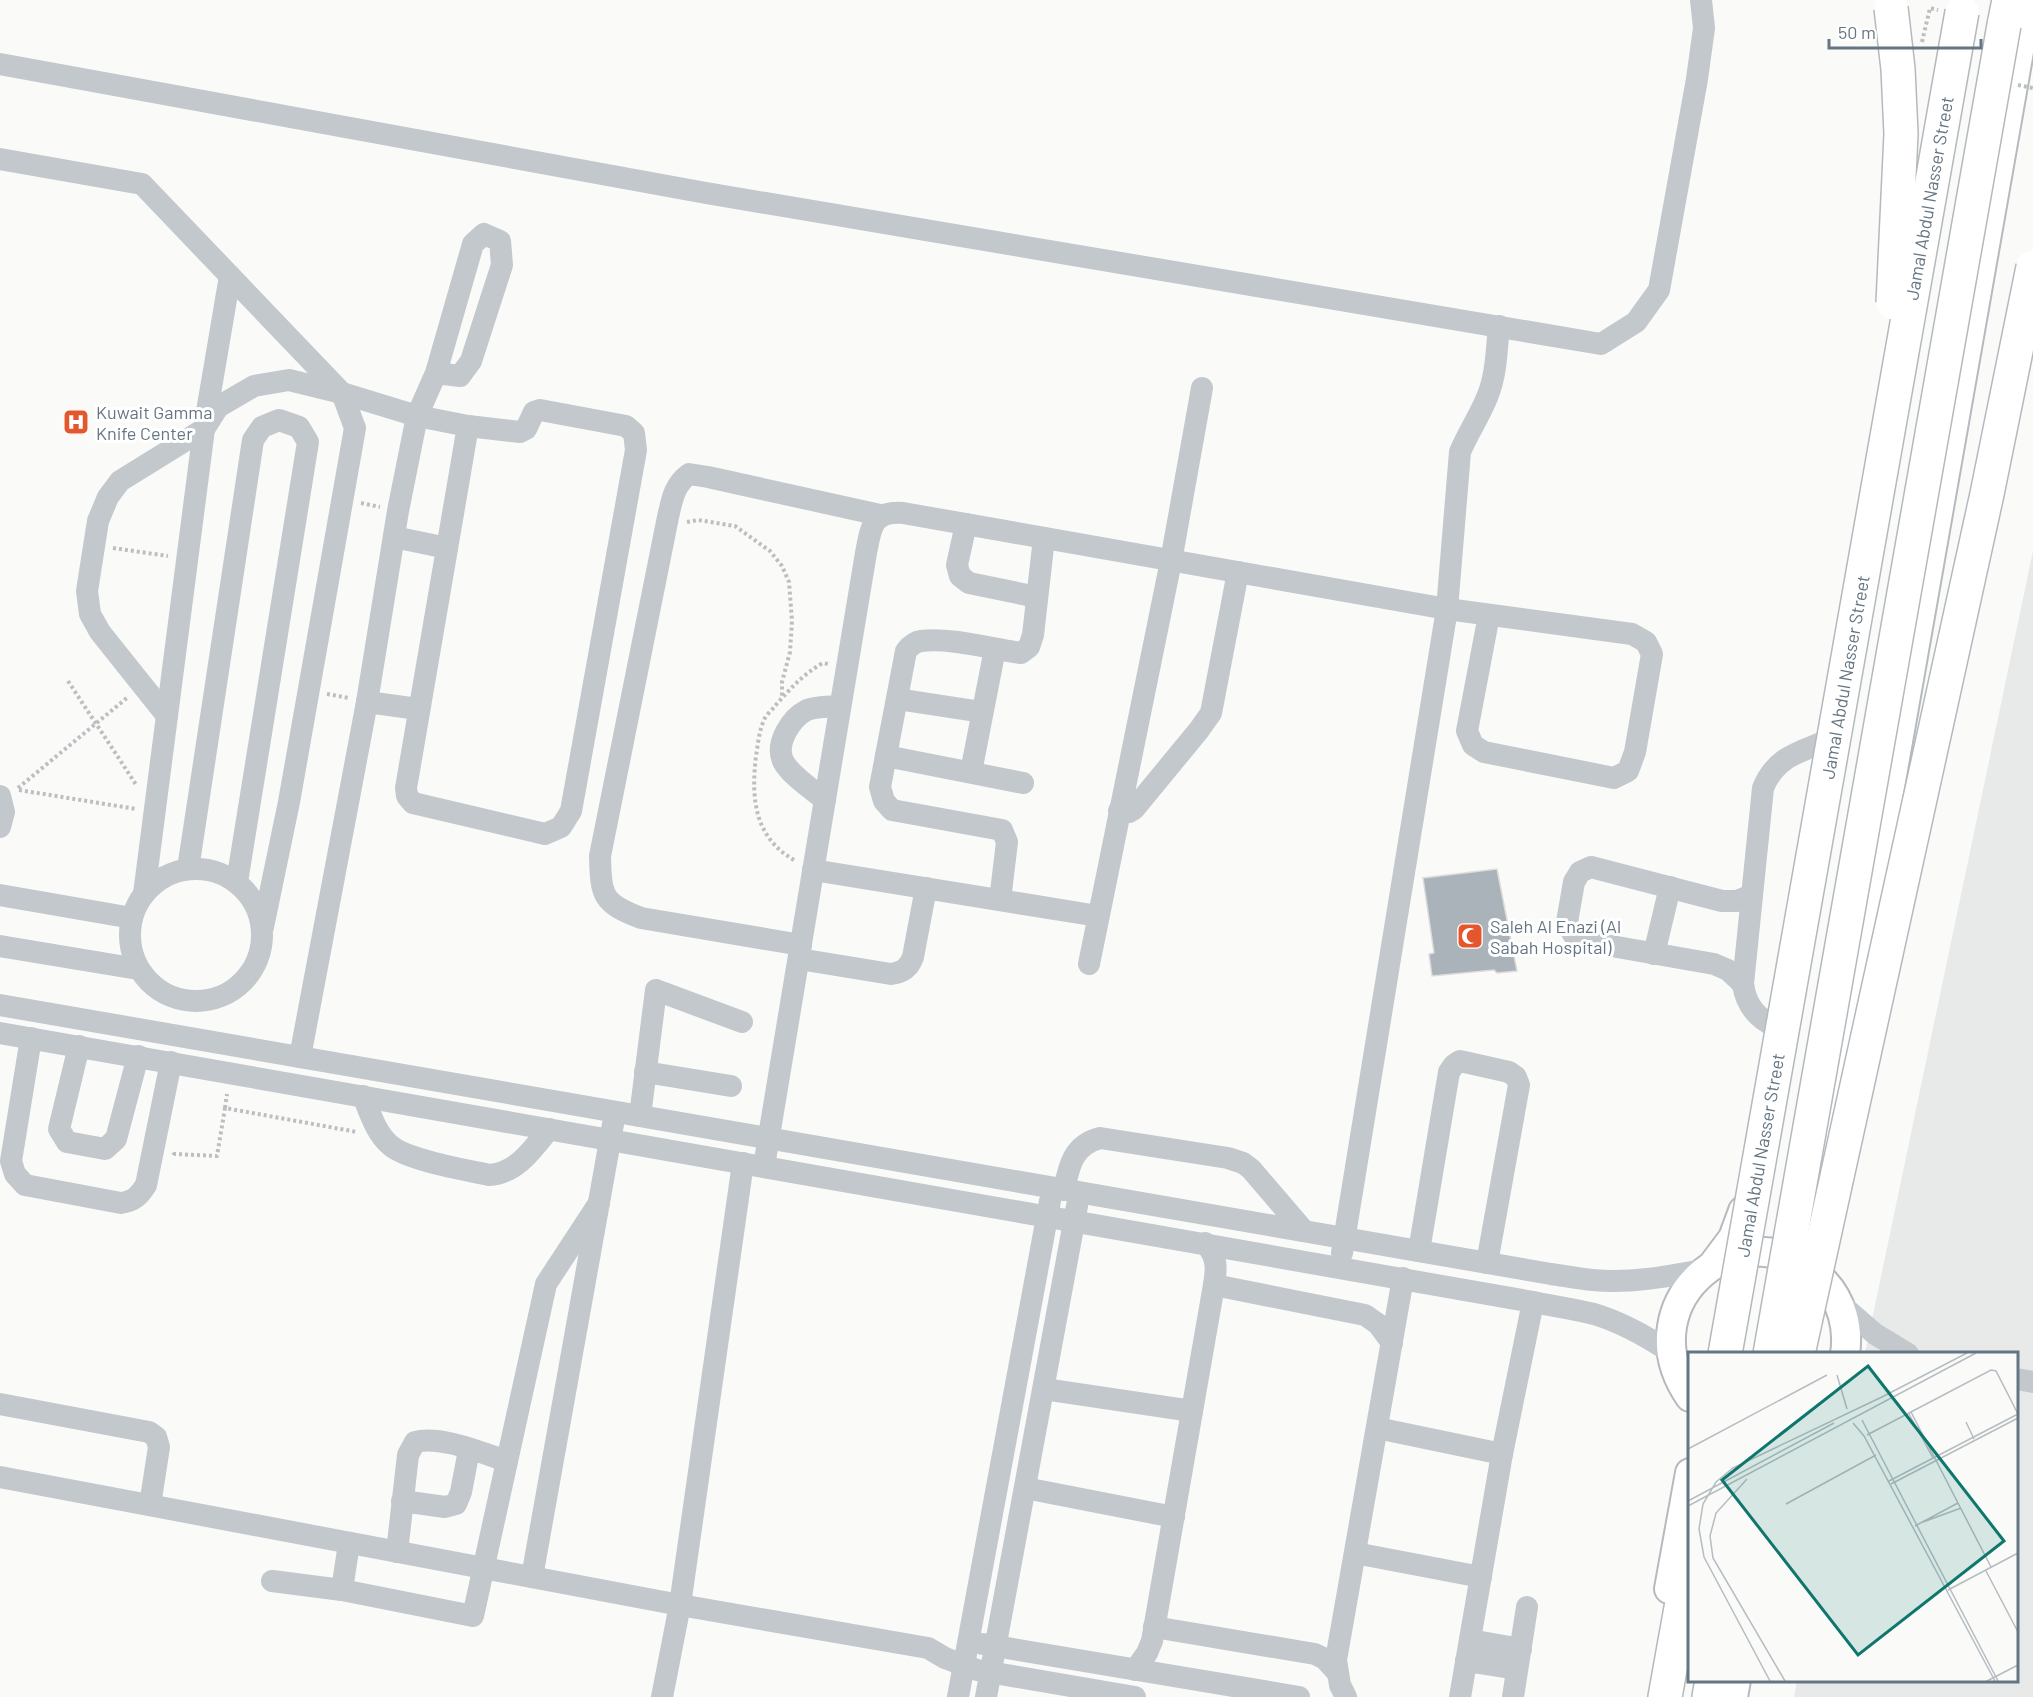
<svg xmlns="http://www.w3.org/2000/svg" width="2033" height="1697" font-family="Barlow,sans-serif">
	<rect width="100%" height="100%" fill="#fafaf8"/>
	<polygon fill="#e8e9e9" points="2033,551 2033,1697 1794,1697 1797,1681 2016,1680 2016,1354 1865,1353"/>
	<polygon fill="#aab3b9" stroke="#dcdcda" stroke-width="1.5" points="1497,869 1517,971 1497,973 1494,970 1432,976 1429,954 1434,953 1423,878"/>
	<g fill="none" stroke-linecap="round" stroke-linejoin="round">
		<g stroke="#b5babe" stroke-width="32">
			<g id="major">
				<polyline points="1823,1169 2028,0"/>
				<polyline points="1715,1262 1733,1238 1743,1211"/>
				<path d="M 1690,1397 C 1623,1300 1748,1200 1824,1282 C 1842,1301 1849,1328 1845,1354"/>
				<polyline points="1669,1589 1690,1473"/>
				<polyline points="1733,1697 1736,1680"/>
			</g>
		</g>
		<g stroke="#b4b9bd" stroke-width="36">
			<g id="highway">
				<polyline points="2004,25 2009,0"/>
				<polyline points="1665,1697 1690,1558"/>
				<polyline points="1709,1697 1712,1680"/>
			</g>
		</g>
		<g stroke="#bbbfc2" stroke-width="4" stroke-dasharray="3 3" stroke-linecap="butt">
			<polyline points="1922,42 1930,8 1938,10"/>
			<polyline points="361,503 380,507"/>
			<polyline points="687,522 698,520 735,526 770,551 782,566 789,582 792,621 790,652 782,682 782,697"/>
			<polyline points="113,548 168,556"/>
			<polyline points="68,681 137,786"/>
			<polyline points="327,694 349,698"/>
			<polyline points="18,788 128,697"/>
			<polyline points="19,790 136,809"/>
			<path d="M 794,860 C 754,837 751,798 756,756 C 758,744 759,731 764,720 C 766,715 772,710 775,706 C 790,689 803,674 823,663 L 828,664"/>
			<polyline points="225,1108 227,1094"/>
			<polyline points="174,1155 174,1154 217,1156 225,1108 357,1132"/>
		</g>
		<g stroke="#c3c8cc" stroke-width="22">
			<polyline points="0,64 706,193 1601,344 1636,322 1659,290 1697,79 1704,28 1701,0"/>
			<polyline points="0,159 142,184 342,393 355,428 289,802 263,927"/>
			<polygon points="540,410 626,426 634,433 636,450 571,811 561,827 545,834 413,803 407,796 406,788 468,426 520,432 526,429 534,412"/>
			<polyline points="966,524 957,565 960,576 969,583 1037,597"/>
			<polyline points="394,537 447,548"/>
			<polyline points="897,699 982,712"/>
			<polyline points="367,702 418,709"/>
			<polyline points="167,716 100,632 90,614 87,591 98,521 108,497 120,481 204,429 218,407 254,386 289,380 342,393 417,416 468,426"/>
			<polyline points="886,756 1023,783"/>
			<polyline points="971,772 995,649"/>
			<polyline points="0,796 4,812 0,827"/>
			<path d="M 825,800 C 813,790 790,775 783,761 C 775,743 791,718 807,710 C 817,706 830,707 840,706"/>
			<polyline points="1119,811 1129,812 1134,809 1199,730 1211,713 1238,572"/>
			<circle cx="196" cy="935" r="66"/>
			<polyline points="188,869 253,440 262,427 279,420 299,427 308,442 237,882"/>
			<polyline points="813,870 1098,916"/>
			<polyline points="144,894 204,429 230,276"/>
			<polyline points="0,895 132,918"/>
			<path d="M 1000,900 L 1007,842 L 1002,830 L 892,810 L 884,801 L 880,787 L 906,651 C 910,646 914,642 921,641 C 949,637 992,649 1021,653 L 1029,647 L 1033,635 L 1044,538"/>
			<path d="M 801,945 L 641,918 C 602,903 601,896 600,856 L 668,517 C 672,500 674,485 689,474 L 708,477 L 880,515"/>
			<polyline points="0,946 138,969"/>
			<polyline points="1654,954 1670,887"/>
			<path d="M 799,959 L 891,974 C 903,972 909,968 913,957 L 926,888"/>
			<polyline points="1089,964 1171,561 1202,388"/>
			<polyline points="1743,984 1728,970 1714,964 1583,941 1573,934 1567,922 1574,882 1580,872 1591,867 1722,901 1737,901 1752,895"/>
			<path d="M 0,1005 L 1551,1274 C 1565,1276 1579,1279 1593,1280 C 1630,1284 1670,1276 1707,1269"/>
			<path d="M 1776,1027 C 1756,1018 1746,1005 1743,984 L 1763,788 C 1776,757 1797,753 1826,741"/>
			<path d="M 0,1033 L 1533,1302 C 1553,1306 1574,1309 1594,1314 C 1621,1322 1646,1336 1670,1352"/>
			<path d="M 31,1038 L 11,1161 L 15,1174 L 25,1185 L 121,1203 C 134,1201 139,1196 146,1185 L 171,1062"/>
			<polyline points="79,1046 59,1129 67,1142 105,1149 116,1139 138,1056"/>
			<polyline points="300,1057 367,702 398,511 417,416 436,373 473,244 484,234 500,241 502,265 471,361 460,376 436,373"/>
			<polyline points="645,1072 731,1086"/>
			<path d="M 363,1096 C 370,1113 376,1133 390,1145 C 406,1160 466,1170 489,1175 C 517,1173 533,1149 549,1129"/>
			<polyline points="640,1116 656,990 742,1022"/>
			<path d="M 764,1166 L 866,553 C 871,527 872,511 903,513 L 1447,609 L 1632,634 L 1646,642 L 1652,654 L 1635,752 L 1628,771 L 1614,778 L 1484,752 L 1473,745 L 1467,731 L 1489,615"/>
			<path d="M 1064,1190 C 1069,1166 1073,1145 1100,1138 L 1228,1158 L 1243,1163 L 1251,1169 L 1304,1231"/>
			<polyline points="1419,1251 1449,1072 1454,1065 1460,1061 1509,1072 1516,1077 1519,1085 1487,1263"/>
			<path d="M 1342,1253 L 1447,609 L 1460,452 C 1470,428 1488,404 1493,378 C 1497,361 1497,343 1499,326"/>
			<polyline points="1214,1285 1365,1315 1378,1324 1392,1343"/>
			<polyline points="1837,1301 1875,1334 1908,1354"/>
			<polyline points="2016,1379 2033,1382"/>
			<polyline points="1044,1389 1192,1411"/>
			<polyline points="0,1404 149,1432 156,1437 159,1447 150,1505"/>
			<polyline points="1377,1428 1502,1454"/>
			<polyline points="0,1477 680,1605 928,1648 945,1658 977,1670 1135,1697"/>
			<polyline points="1025,1488 1174,1517"/>
			<polyline points="402,1501 445,1507 456,1504 461,1492 469,1450"/>
			<path d="M 397,1552 L 408,1455 L 415,1442 C 440,1435 482,1453 507,1461"/>
			<polyline points="1355,1553 1481,1577"/>
			<polyline points="532,1577 613,1124"/>
			<polyline points="272,1581 342,1590 473,1616 546,1284 599,1203"/>
			<polyline points="342,1590 349,1543"/>
			<polyline points="1154,1627 1315,1654 1325,1659 1337,1672"/>
			<polyline points="1470,1640 1521,1649"/>
			<polyline points="983,1644 1299,1697"/>
			<polyline points="1466,1661 1517,1669"/>
			<path d="M 1135,1670 L 1147,1653 L 1152,1641 L 1214,1285 C 1217,1268 1217,1256 1205,1243"/>
			<polyline points="662,1697 680,1605 743,1163"/>
			<polyline points="958,1697 1050,1201"/>
			<polyline points="986,1697 1077,1206"/>
			<polyline points="1346,1697 1340,1685 1336,1660 1403,1278"/>
			<polyline points="1460,1697 1502,1454 1533,1302"/>
			<polyline points="1513,1697 1527,1607"/>
		</g>
		<use href="#major" stroke="#fff" stroke-width="28"/>
		<use href="#highway" stroke="#fff" stroke-width="33"/>
		<g stroke="#b4b9bd" stroke-width="36" stroke-linecap="butt">
			<g id="highway-bridge">
				<polyline points="1891,8 1898,69 1901,134 1893,303"/>
				<polyline points="1725,1354 1962,12"/>
				<polyline points="1770,1354 2004,25"/>
				<polyline points="1798,1354 1987,494 2033,267"/>
			</g>
		</g>
		<polyline stroke="#bbbfc2" stroke-width="4" stroke-dasharray="3 3" stroke-linecap="butt" points="2018,85 2033,88"/>
		<use href="#highway-bridge" stroke="#fff" stroke-width="33"/>
	</g>
	<defs>
		<g id="hospital-square" transform="scale(1.35)"><rect x="-9" y="-9" width="18" height="18" rx="4" fill="#e4572e" stroke="#fff"/><path d="M-5-5h3v3.5h4V-5h3V5h-3V1.5h-4V5h-3Z" fill="#fff"/></g>
		<g id="mosque-square" transform="scale(1.35)"><rect x="-9" y="-9" width="18" height="18" rx="4" fill="#e4572e" stroke="#fff"/><path d="M3.5-4.9A6 6 0 1 0 3.5 4.9A5 5 0 1 1 3.5-4.9Z" fill="#fff"/></g>
	</defs>
	<g fill-rule="evenodd">
		<use href="#hospital-square" x="76" y="422"/>
		<use href="#mosque-square" x="1470" y="936"/>
	</g>
	<g text-anchor="middle" dominant-baseline="central" stroke-width="6" stroke-linejoin="round" paint-order="stroke">
		<g font-size="18" fill="#657683" stroke="#fff">
			<text transform="translate(1929 198) rotate(-80)">Jamal Abdul Nasser Street</text>
			<text transform="translate(1845 677) rotate(-80)">Jamal Abdul Nasser Street</text>
			<text transform="translate(1760 1155) rotate(-80)">Jamal Abdul Nasser Street</text>
		</g>
		<g font-size="18" fill="#657683" stroke="#fff" text-anchor="start">
			<text x="96" y="412">Kuwait Gamma<tspan x="96" dy="21">Knife Center</tspan></text>
			<text x="1490" y="926">Saleh Al Enazi (Al<tspan x="1490" dy="21">Sabah Hospital)</tspan></text>
		</g>
	</g>
	<g transform="translate(1688 1352)">
		<rect width="330" height="330" fill="#fafaf8"/>
		<path fill="none" stroke="#b5bdc2" stroke-width="1.5" d="M 149,23 L 159,57M 194,45 L 279,1M 223,60 L 303,215M 221,62 L 245,106M 174,68 L 310,329M 278,70 L 286,87M 165,71 L 176,84 L 307,329M 179,83 L 303,18 L 308,19 L 330,62M 0,97 L 139,23M 59,127 L 28,161 L 22,184 L 25,206 L 97,329M 201,129 L 330,62M 203,132 L 330,66M 0,149 L 146,71M 98,152 L 188,103M 0,154 L 288,1M 235,170 L 273,156M 227,174 L 270,151M 298,219 L 330,280M 260,238 L 330,201M 82,329 L 16,205 L 11,177 L 15,152 L 28,130 L 45,116 L 196,44M 299,329 L 330,313"/>
		<path fill="#0f766e" fill-opacity="0.15" stroke="#0f766e" stroke-width="3" d="M 180,14 L 316,189 L 170,303 L 34,128 Z"/>
		<rect width="330" height="330" fill="none" stroke="#657683" stroke-width="3"/>
	</g>
	<path d="M1829 39v9h152v-9" fill="none" stroke="#657683" stroke-width="3"/>
	<text x="1838" y="39" font-size="18" fill="#657683" stroke="#ffffff" stroke-width="4.5" paint-order="stroke">50 m</text>
</svg>
